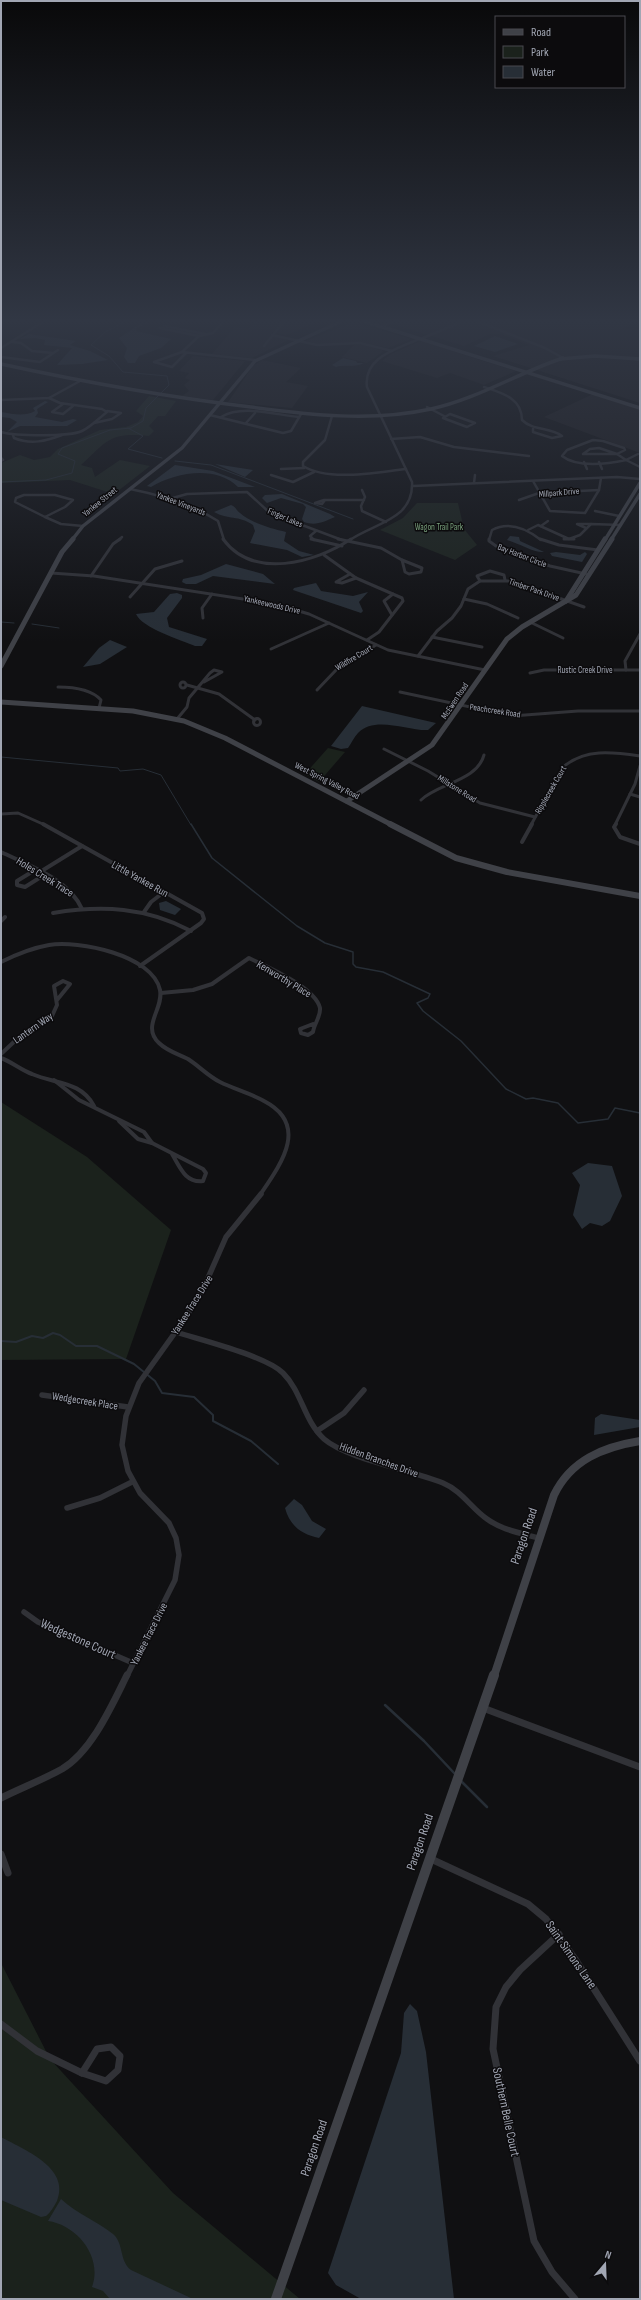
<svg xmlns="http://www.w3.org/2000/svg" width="641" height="2300" font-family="'Sofia Sans Condensed',sans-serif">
	<rect width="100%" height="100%" fill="#101012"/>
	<g fill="#1d1c1f">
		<polygon points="256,320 322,320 286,335 272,332 270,335 288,340 252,358 212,354 235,327 248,329"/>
		<polygon points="379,320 640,320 622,329 640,329 640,403 493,356 529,345 501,334 490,334 464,346"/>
		<polygon points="353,322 411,339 388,348 361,342 322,345 306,341"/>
		<polygon points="421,341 480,360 516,371 484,385 450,373 437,378 382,361 391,354"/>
		<polygon points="354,345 364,345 384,351 367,363 342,357"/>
		<polygon points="193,356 245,361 213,400 182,396 189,391 184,385 190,380 185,378 189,373 179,371"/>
		<polygon points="262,360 301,368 286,382 308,386 292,408 228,402 253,366"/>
		<polygon points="593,394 640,408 640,453 544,417"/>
	</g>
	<g fill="#1b221c">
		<path d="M 149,396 L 176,401 L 165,416 L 158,416 L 149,426 L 154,431 L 149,436 C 110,432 108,440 81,465 L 92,468 L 95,477 L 120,460 L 150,466 L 114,494 L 70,480 L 1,483 L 1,463 L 20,455 L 34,460 L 50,457 L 58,449 L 100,430 L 126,427 L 138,422 L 143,416 L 136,411 Z"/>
		<polygon points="417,503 458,503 464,529 477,545 455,560 380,530 403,518"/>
		<polygon points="328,748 345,752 319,782 305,774"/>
		<polygon points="1,1102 87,1157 171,1230 126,1359 1,1360"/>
		<polygon points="1,1963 50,2059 173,2193 300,2299 1,2299"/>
	</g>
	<g fill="#272e36">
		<polygon points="146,320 154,320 137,328 136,331 171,339 161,348 139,356 135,363 128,363 124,357 127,348 119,338"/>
		<polygon points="29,334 76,341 70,345 90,351 108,360 82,364 57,365 72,348 44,345 45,340 35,338 19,339"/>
		<polygon points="495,336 518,344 495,352 474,346"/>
		<path d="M 343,358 L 356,361 L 357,363 L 364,363 C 355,368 345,364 336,367 L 332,365 Z"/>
		<path d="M 45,401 L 48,402 L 37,409 L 38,413 L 35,417 L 62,422 L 73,419 L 77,420 L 67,426 L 20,426 L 7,432 L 17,422 L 10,418 L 1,417 L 1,412 C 13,414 24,417 35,411 L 33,408 Z"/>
		<polygon points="215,464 253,470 245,477"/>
		<path d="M 175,465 L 213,471 L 255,487 L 238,487 C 216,465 176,472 151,487 L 147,486 Z"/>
		<path d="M 282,494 L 330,514 L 335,517 C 323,522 316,526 304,522 L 302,519 L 306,507 L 303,504 L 281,498 L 267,503 L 262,498 L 265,495 Z"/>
		<path d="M 231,505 C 236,507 236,510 240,513 C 251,523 272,529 286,532 L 284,541 L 299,551 L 314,555 L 302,557 L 287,550 L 250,543 L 255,531 L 253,525 C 239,515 228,520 214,512 Z"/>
		<path d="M 510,536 L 519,537 L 520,541 L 544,552 C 534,553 518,543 507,540 Z"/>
		<polygon points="556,552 580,555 585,552 587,554 582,562 552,556 550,553"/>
		<polygon points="226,564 263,574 275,584 213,576 196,584 186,584 182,582 183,579 201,575"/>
		<polygon points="316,583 321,591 353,596 368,592 359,602 363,611 361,613 293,590 294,588"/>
		<path d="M 177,593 L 182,595 L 182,598 L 167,618 L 169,627 L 207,639 L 202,646 L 195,646 C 181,640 142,628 136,614 L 154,612 L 170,594 Z"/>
		<polygon points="110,640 127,647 100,664 83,667 99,648"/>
		<path d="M 362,706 L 436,723 L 428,730 C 408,731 375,715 358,733 C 354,737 351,744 348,748 L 341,749 L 331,746 Z"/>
		<polygon points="166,901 181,909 175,915 160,910 159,903"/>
		<polygon points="588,1163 612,1166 622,1196 610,1221 602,1226 590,1223 582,1229 573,1215 580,1185 572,1173"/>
		<polygon points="601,1414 640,1420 640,1427 594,1435 595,1418"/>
		<path d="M 294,1499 L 302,1505 L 312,1521 L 326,1529 L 319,1538 C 301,1534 290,1526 285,1508 Z"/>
		<polygon points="410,2004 417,2011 426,2052 454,2299 361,2299 336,2285 328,2273 401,2053 404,2013"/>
		<path d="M 1,2137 C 22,2149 71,2167 57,2201 C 54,2206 51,2212 46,2216 L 41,2217 L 1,2200 Z"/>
		<path d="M 61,2199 C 77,2214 97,2221 113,2234 C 124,2243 119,2261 131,2270 L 193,2299 L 110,2299 L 103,2291 L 92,2287 C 103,2257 77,2225 48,2221 Z"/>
	</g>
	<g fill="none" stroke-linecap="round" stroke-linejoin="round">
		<g stroke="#272e36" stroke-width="1">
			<polyline points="128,428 143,436 128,449 162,458"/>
			<polyline points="175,461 211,465 353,519"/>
			<polyline points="1,482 46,480 72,473 75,461 58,454 62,448 110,430 131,428 143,421 146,408 169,385 167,376 123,372 109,356 91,345 105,332 129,320"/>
			<polyline points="1,622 14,623"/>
			<polyline points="32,624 59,628"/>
			<polyline points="1,757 118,768 120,771 143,769 161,775 191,825"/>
		</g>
		<polyline stroke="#272e36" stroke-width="1.5" points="191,824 212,858 297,926 325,943 353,952 353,964 356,967 383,972 430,994 428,998 417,1003 423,1011 461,1041 506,1089 526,1099 533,1098 558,1103 578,1123 608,1119 615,1108 640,1113"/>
		<polyline stroke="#272e36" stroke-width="2" points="1,1341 16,1342 32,1336 43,1338 53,1333 60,1335 76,1346 97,1346 134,1364 155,1381 162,1393 194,1397 213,1415 213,1421 251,1441 278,1464"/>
		<g stroke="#272e36" stroke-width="2.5">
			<polyline points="385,1705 424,1741 455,1774"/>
			<polyline points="461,1781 487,1807"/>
		</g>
		<g stroke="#313237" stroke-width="2.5">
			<polyline points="474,320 545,348 563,358"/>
			<polyline points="164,326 205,334"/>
			<polyline points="382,326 397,320"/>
			<polyline points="160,328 199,336"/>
			<polyline points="272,335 317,345 360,343 392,351"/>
			<polyline points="423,338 466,320"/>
			<polyline points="12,342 21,343 32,351 53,353"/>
			<polyline points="264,346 285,320"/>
			<polyline points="1,348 46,320"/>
			<polyline points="182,352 199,336 213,333 225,320"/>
			<polyline points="186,353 172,367 154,362 182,352 255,360"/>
			<polyline points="1,357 40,362 58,350"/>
			<path d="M 484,387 C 502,393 522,398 522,420 C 533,431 550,427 562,436 L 552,438 L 533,432 L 533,429"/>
			<polyline points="1,400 49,398 80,381"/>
			<polyline points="63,404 52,412 63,414 73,406"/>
			<polyline points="427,407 444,416"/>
			<polygon points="450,414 475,423 467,427 443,418"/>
			<polyline points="210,415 283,433 291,431 301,414"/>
			<path d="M 332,416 L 325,440 L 303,462 L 303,466 C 329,482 377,472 406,469"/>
			<path d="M 221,417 C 242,404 276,415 299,417"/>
			<polyline points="94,423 112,419 121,413 107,411"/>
			<polyline points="246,423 255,413"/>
			<path d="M 1,432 C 15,436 69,437 82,431 C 91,427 99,418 107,412 L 102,409 L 60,403 L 49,398"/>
			<path d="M 13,435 L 14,438 C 31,445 46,441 62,435"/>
			<polyline points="391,439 420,437 454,447 529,456"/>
			<path d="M 593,440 L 603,441 L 624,448 L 625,450 L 617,454 L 626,460 C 608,464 577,468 562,456 L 567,450 Z"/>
			<polygon points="599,448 617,454 583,454 590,449"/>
			<polyline points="1,458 3,460 1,461"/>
			<polyline points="626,460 640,467"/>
			<polyline points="626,460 638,454"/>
			<polyline points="584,462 587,469"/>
			<polyline points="599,462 602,469"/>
			<polyline points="281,469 304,468"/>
			<polyline points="271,475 293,482 314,472"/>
			<polyline points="533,481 550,511 585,513 599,490 601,478"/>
			<polyline points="474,483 475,475"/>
			<polyline points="413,486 617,477 640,479"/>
			<path d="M 130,489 C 161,495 191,504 218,521 L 224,540"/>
			<polyline points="362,490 365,497 361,506 362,511 386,522"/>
			<polygon points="24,495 55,495 73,500 65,507 45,517 15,502 16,498"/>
			<polyline points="169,499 187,494 247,492 270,513 342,540"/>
			<polyline points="325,500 322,504 315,503 324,500 364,500"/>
			<polyline points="519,500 539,493 599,490"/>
			<polyline points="595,511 619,516"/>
			<polyline points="45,517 61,524 83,526"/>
			<polyline points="541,526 548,521"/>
			<polyline points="586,528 577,524 591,524"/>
			<polyline points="528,530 538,525 569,539 580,535 591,524 621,525"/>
			<polyline points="119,540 122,537"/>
			<polyline points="314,540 310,536 316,531"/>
			<path d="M 350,540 C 374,523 414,520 412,482 L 367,387 C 363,357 397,349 419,339"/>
			<path d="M 489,540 L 492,530 C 509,521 527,529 541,540"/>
		</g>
		<g stroke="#313237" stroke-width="3">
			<path d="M 223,539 C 253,580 315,563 351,539"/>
			<polyline points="311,539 342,546"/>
			<polyline points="338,539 381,548 402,560"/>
			<polyline points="489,539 489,541 496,546 550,566 586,574"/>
			<polyline points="540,539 559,545 598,550"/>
			<polyline points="564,539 574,539"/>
			<polyline points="324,555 356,578 402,598 403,601 379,632 367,640"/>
			<polygon points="402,560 422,568 421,572 409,574 405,572"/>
			<polyline points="51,573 94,576 275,604 309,614 388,650 485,670"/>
			<polyline points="350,574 336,582 342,583 356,578"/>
			<polyline points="91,576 113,544 120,539"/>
			<polyline points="480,581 477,576 490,571 504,575 505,580"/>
			<polyline points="130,597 155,569 182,561"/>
			<polyline points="464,599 487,604 518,618"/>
			<polyline points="392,615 384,601 393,594"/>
			<polyline points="203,618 202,608 212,594"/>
			<polyline points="530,622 563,638"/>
			<polyline points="432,637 482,647"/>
			<polyline points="271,649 329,623"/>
			<polyline points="418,656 437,631 452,618 461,606 468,589 480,581 511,581 584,607"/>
			<polyline points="626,670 625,661 640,634"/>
			<polyline points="530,673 544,670 640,670"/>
			<circle cx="183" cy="685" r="3"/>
			<polyline points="187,685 219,694 255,720"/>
			<path d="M 58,687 C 73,687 91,689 101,700 L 99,708"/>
			<polyline points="317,690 337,669 376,645"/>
			<polyline points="400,692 512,716 578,711 640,711"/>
			<circle cx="257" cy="722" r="3.5"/>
			<polyline points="177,719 187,707 189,698 210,673 214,670 222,672 204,682"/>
			<polyline points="384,749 428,771 480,803 535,817"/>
			<polyline points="630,794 640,797"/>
			<path d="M 421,800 C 439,783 477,781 484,755"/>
			<polyline points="1,814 18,813 45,825"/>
			<path d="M 531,825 L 562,768 C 584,748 613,752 640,756"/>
			<polyline points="615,825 635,784 640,766"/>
		</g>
		<g stroke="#313237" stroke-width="4">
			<polyline points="43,824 202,913 204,919 201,923 140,966"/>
			<polyline points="616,824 614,827 620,837 640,844"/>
			<polyline points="522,842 532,824"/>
			<path d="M 1,852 C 28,865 69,879 82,909"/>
			<polyline points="35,870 17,881 17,885 25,887 44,875"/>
			<polyline points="40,872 82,846"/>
			<polyline points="144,912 151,902 164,892"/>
			<path d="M 53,913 C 102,905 146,907 191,931"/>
			<polyline points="1,921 5,917"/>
			<path d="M 1,962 C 17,954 32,948 49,945 C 78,940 153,955 160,990 C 164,1009 141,1026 159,1043 C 167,1051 178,1054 188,1059 C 199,1066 208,1076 220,1082 C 234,1089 250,1093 264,1101 C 310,1125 281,1164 260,1195"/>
			<path d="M 161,993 L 193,990 L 212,984 L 249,958 C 267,967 315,987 320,1008 C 321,1016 314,1024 313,1032 L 308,1035 L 301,1033 L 300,1029 L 313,1024"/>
			<polyline points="1,1054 17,1039 52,1016 57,1005 54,986 63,981 70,984 57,1000"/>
			<path d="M 1,1058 C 12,1062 21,1070 32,1074 C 55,1084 81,1081 94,1106"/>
			<polyline points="54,1080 79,1100 144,1132 152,1143"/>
			<path d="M 119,1121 L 138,1139 L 152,1143 L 203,1169 L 206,1173 L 203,1181 C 185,1183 180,1167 172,1154"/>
		</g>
		<g stroke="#313237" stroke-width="5.5">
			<path d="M 176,1332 C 201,1340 266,1356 283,1373 C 302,1392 304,1421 324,1439 C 347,1459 412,1470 443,1483 C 462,1491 471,1508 487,1519 C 502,1530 521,1533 538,1538"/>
			<polyline points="42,1395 128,1407"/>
			<polyline points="317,1431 344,1413 364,1390"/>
			<polyline points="67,1508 100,1498 132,1482"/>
			<polyline points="24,1612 38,1622 133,1663"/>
			<polyline points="127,1676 175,1580 179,1555 176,1538 169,1523 140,1493 128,1471 122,1445 126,1416 139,1383 184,1320 204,1287 226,1237 261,1194"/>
		</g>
		<g stroke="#313237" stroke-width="7">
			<polyline points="483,1708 640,1767"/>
			<path d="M 1,1798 C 21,1788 42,1780 62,1769 C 92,1751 112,1705 127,1675"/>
			<polyline points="1,1854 8,1873"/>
			<polyline points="431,1859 528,1904 546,1919 575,1959 640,2061"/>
			<polyline points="559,1934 520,1970 506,1987 496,2007 493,2049 534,2241 552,2272 575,2299"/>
			<polyline points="1,2024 37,2051 82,2073"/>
			<polygon points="111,2047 120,2056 118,2070 106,2081 82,2073 97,2049"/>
		</g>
		<g stroke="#3f4147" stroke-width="3.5">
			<polyline points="360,320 640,408"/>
			<polyline points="560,359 595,356 640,359"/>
			<path d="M 1,364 C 84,382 167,397 251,407 C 310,415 372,422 431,409 C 477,399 518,373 563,358"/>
			<polyline points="72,540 83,526 182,448 255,361 344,320"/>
			<polyline points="605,540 640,483"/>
			<polyline points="611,540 640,494"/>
		</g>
		<g stroke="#3f4147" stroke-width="5">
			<polyline points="566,601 605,539"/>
			<polyline points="1,666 62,552 73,539"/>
			<polyline points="1,702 133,711 184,721 225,738 392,825"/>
			<polyline points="347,801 432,745 507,639 522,627 576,595 612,539"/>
		</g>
		<polyline stroke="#3f4147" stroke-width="6" points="390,824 456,858 507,872 640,896"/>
		<path stroke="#3f4147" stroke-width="8" d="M 494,1676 L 554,1495 C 571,1460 603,1447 640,1441"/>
		<polyline stroke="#3f4147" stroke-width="10" points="276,2299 494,1675"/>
	</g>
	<linearGradient id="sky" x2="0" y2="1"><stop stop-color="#09090a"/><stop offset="0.5" stop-color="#313744"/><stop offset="1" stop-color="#313744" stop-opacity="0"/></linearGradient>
	<rect width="641" height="642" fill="url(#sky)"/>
	<g text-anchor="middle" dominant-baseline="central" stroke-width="3" stroke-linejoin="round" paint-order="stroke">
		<g font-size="9" fill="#a1a6b3" stroke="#0c0b0d">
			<text transform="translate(559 493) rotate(-5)">Millpark Drive</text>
			<text transform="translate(100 502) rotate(-39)">Yankee Street</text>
			<text transform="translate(181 504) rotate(21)">Yankee Vineyards</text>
			<text transform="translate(285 518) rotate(23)">Finger Lakes</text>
			<text transform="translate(522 556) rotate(21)">Bay Harbor Circle</text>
			<text transform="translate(534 590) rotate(19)">Timber Park Drive</text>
			<text transform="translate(272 605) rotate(13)">Yankeewoods Drive</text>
			<text transform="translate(354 658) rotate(-31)">Wildfire Court</text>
			<text x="585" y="670">Rustic Creek Drive</text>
			<text transform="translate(455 701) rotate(-56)">McEwen Road</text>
			<text transform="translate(495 711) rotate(9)">Peachcreek Road</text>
			<text transform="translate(327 781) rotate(27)">West Spring Valley Road</text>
			<text transform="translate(457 789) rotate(32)">Millstone Road</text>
			<text transform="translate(551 790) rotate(-60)">Ripplecreek Court</text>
		</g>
		<g font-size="9" fill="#779f7b" stroke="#0c0b0d">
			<text x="439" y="527">Wagon Trail Park</text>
		</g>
		<g font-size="11" fill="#a1a6b3" stroke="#0c0b0d">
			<text transform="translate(45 877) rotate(32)">Holes Creek Trace</text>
			<text transform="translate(140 879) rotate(29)">Little Yankee Run</text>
			<text transform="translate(284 979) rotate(31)">Kenworthy Place</text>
			<text transform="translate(33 1028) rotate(-35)">Lantern Way</text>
			<text transform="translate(192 1305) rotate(-58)">Yankee Trace Drive</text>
			<text transform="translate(85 1401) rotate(9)">Wedgecreek Place</text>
			<text transform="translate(379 1460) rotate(20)">Hidden Branches Drive</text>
			<text transform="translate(149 1634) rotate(-63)">Yankee Trace Drive</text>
		</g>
		<g font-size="13" fill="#a1a6b3" stroke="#0c0b0d">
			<text transform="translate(524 1536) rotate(-71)">Paragon Road</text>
			<text transform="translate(78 1639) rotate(24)">Wedgestone Court</text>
			<text transform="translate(420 1842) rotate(-71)">Paragon Road</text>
			<text transform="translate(571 1955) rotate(55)">Saint Simons Lane</text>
			<text transform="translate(506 2112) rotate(78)">Southern Belle Court</text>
			<text transform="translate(314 2148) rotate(-71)">Paragon Road</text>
		</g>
	</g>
	<rect width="641" height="2300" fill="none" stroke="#a1a6b3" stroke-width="4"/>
	<rect x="495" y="16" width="130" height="72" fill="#0c0b0d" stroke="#48494f"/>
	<rect x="503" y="29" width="20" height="6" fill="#3f4147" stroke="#48494f"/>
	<text x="531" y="36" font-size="12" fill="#a1a6b3">Road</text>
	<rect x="503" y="46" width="20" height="12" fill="#1b221c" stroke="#48494f"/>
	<text x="531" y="56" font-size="12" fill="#a1a6b3">Park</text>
	<rect x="503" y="66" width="20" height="12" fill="#272e36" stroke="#48494f"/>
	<text x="531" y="76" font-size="12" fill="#a1a6b3">Water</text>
	<g transform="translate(605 2264) rotate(19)" stroke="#0c0b0d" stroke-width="3" paint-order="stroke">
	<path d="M0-3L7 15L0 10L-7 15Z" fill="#a1a6b3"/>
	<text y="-6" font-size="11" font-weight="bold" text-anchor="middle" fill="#a1a6b3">N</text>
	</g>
</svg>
